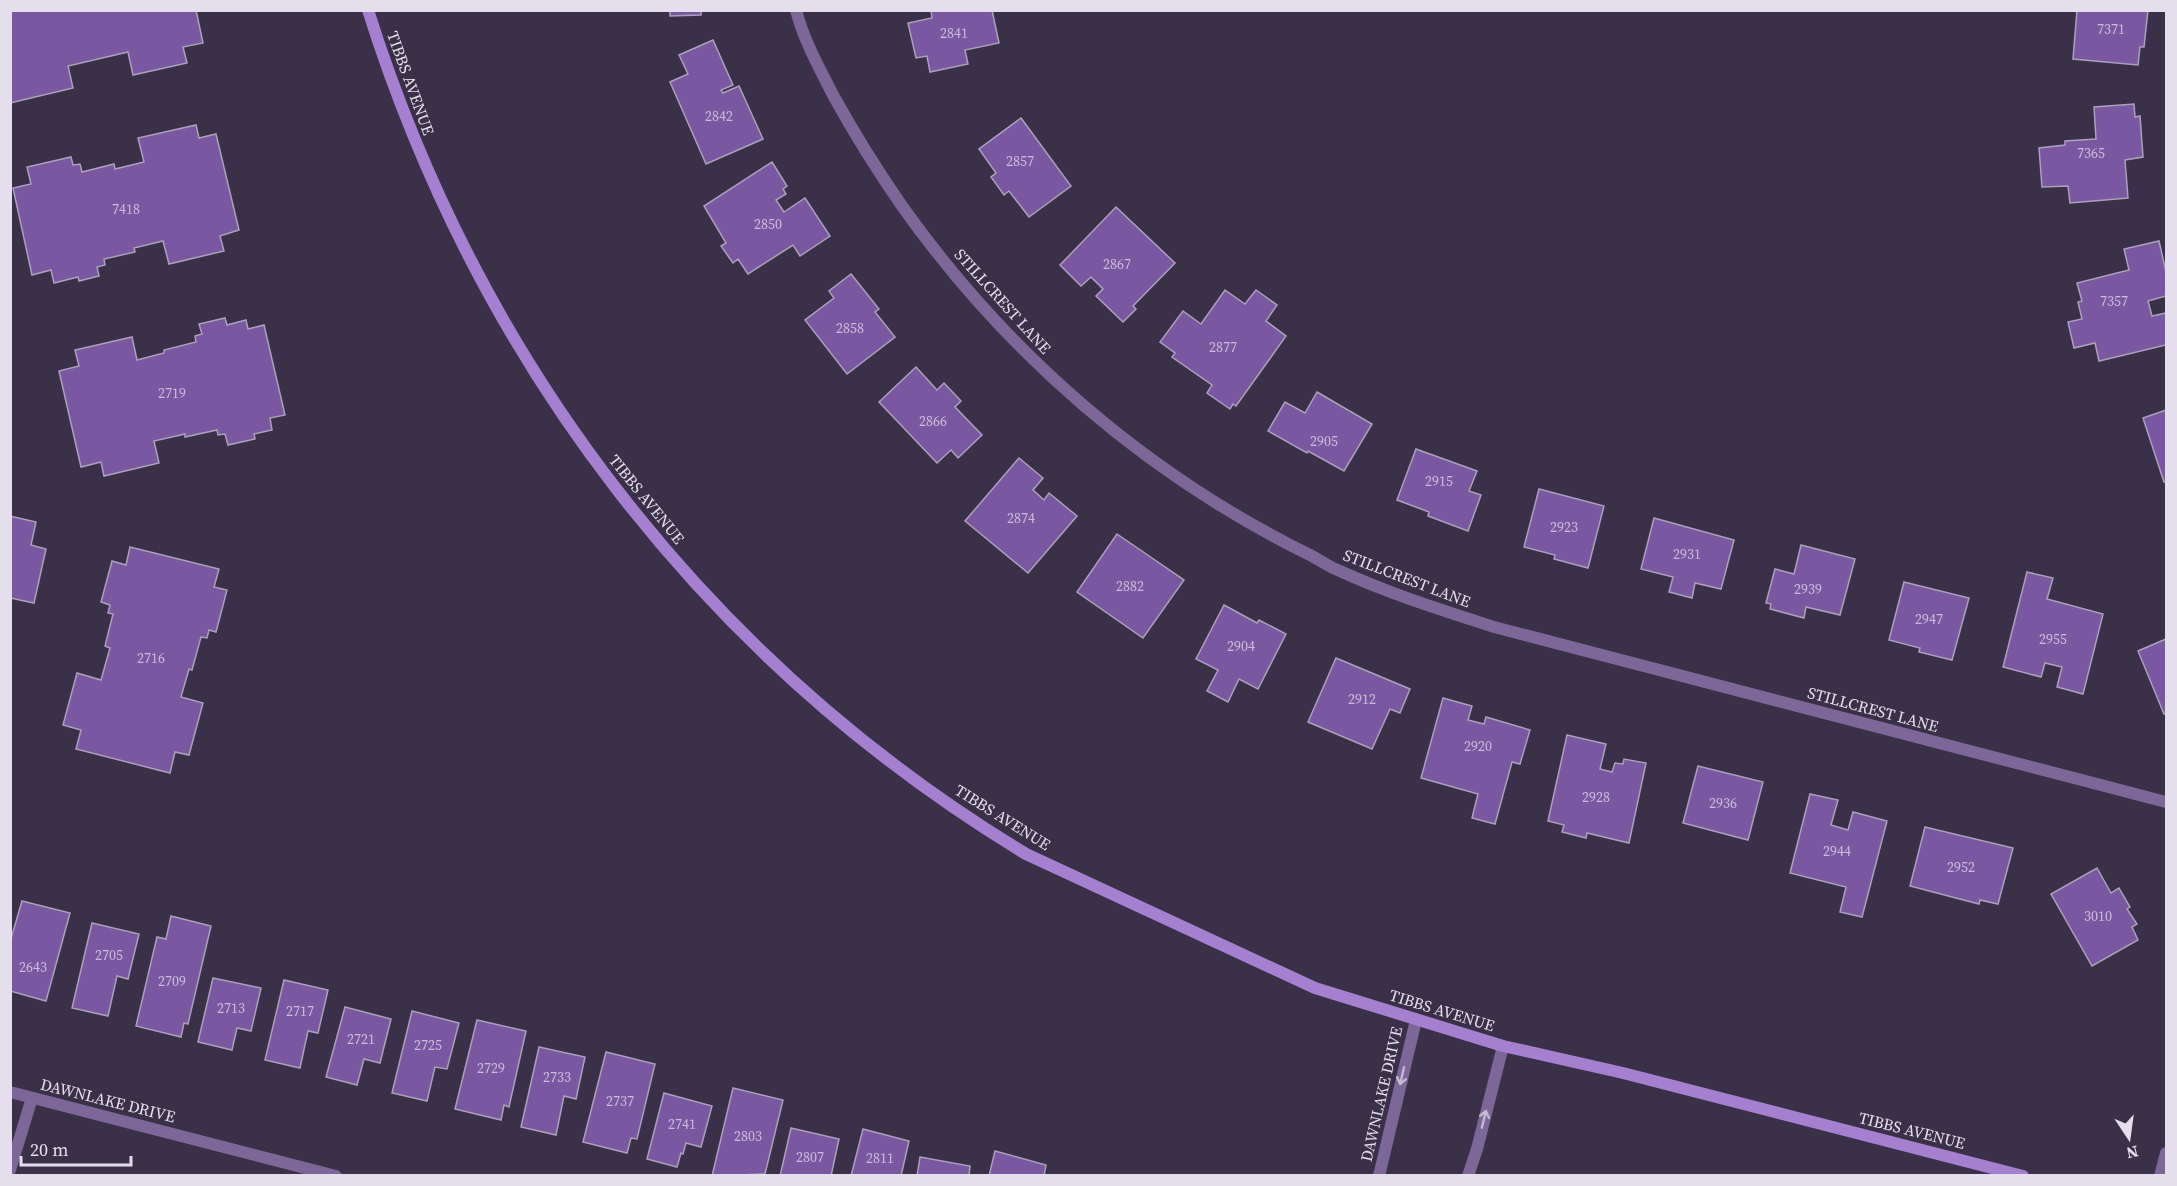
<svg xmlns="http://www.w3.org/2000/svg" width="2177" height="1186" font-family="'Source Serif 4',serif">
	<rect width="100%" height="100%" fill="#3a3047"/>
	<g fill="#7a58a1" stroke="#aca0bc" stroke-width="1.5">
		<polygon points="10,10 196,10 203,43 183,47 187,63 133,75 128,52 68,66 73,88 10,103"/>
		<polygon points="670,10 701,10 701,15 670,16"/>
		<polygon points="931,10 992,10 999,43 965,50 968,64 930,72 927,56 916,58 908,23 932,18"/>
		<polygon points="2077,10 2148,10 2144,47 2140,47 2138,65 2073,59"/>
		<polygon points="713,40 733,85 721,90 723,93 739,86 763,139 706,164 670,82 688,74 679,55"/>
		<polygon points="2134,104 2135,117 2140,116 2143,157 2125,160 2128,198 2070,203 2068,186 2042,187 2039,148 2065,145 2065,141 2096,139 2094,107"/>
		<polygon points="1021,118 1071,186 1029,217 1009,191 1004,195 991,177 996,173 979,149"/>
		<polygon points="196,125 199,138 216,134 239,230 220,236 224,251 169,264 163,241 134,248 135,252 104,259 105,265 97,267 99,276 79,281 78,277 54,283 51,270 32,275 13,188 31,184 27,167 71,157 73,165 80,164 82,172 114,164 115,169 144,162 138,138"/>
		<polygon points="772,162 787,186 783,189 786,194 776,200 784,212 805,198 830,236 800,256 793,245 748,274 738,259 733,263 721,246 726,243 704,206"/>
		<polygon points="1116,207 1175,263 1133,306 1136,309 1123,322 1096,296 1103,289 1091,277 1081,286 1060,265"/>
		<polygon points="2159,241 2166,272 2166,296 2148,301 2152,316 2166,313 2166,345 2099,361 2095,343 2074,348 2068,322 2082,319 2078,302 2082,301 2077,283 2129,270 2124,249"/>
		<polygon points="851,274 879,309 875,312 895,337 847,374 805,320 834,298 829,291"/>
		<polygon points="1225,290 1245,304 1256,290 1277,305 1266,321 1286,336 1236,406 1233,404 1230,409 1207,393 1212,385 1172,357 1175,353 1160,342 1183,311 1201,324"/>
		<polygon points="225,318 227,325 246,320 248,329 264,325 285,415 270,418 272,430 254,434 255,439 228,445 225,434 218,435 217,430 185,437 185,434 154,441 159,463 104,476 101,462 81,467 59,371 79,366 75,350 132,337 137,360 164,353 164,350 196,342 195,336 202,334 199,324"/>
		<polygon points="916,367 937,390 944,383 961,401 955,407 982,435 958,458 951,450 937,463 879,402"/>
		<polygon points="1317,392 1372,424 1344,471 1308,451 1307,453 1268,431 1285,402 1305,413"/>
		<polygon points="2166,410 2166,482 2164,482 2143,418"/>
		<polygon points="1416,449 1477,471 1469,491 1481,495 1468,531 1428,516 1429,512 1397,500"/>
		<polygon points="1019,458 1043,478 1033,490 1044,500 1049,493 1077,516 1028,573 965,521"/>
		<polygon points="1539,489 1604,506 1588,568 1554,559 1555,555 1524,547"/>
		<polygon points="10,516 36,522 31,545 46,549 34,603 10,598"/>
		<polygon points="1654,518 1734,540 1721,589 1695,583 1692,598 1669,592 1673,577 1641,569"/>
		<polygon points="1117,534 1184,580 1143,638 1077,592"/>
		<polygon points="1801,545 1855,559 1840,615 1806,607 1804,618 1770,609 1771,604 1766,603 1775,569 1794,574"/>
		<polygon points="130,547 219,569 214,587 227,590 216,632 209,630 207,638 201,637 192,670 189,669 181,697 203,703 189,755 175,752 170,773 76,749 81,730 63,725 77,673 101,680 110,648 105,646 113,614 108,613 110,605 101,602 112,561 126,565"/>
		<polygon points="2027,572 2053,578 2047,599 2103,614 2083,694 2057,687 2062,667 2045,663 2041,677 2003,667"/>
		<polygon points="1904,582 1969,598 1952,660 1919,652 1920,648 1889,640"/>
		<polygon points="1224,605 1257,623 1259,620 1286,634 1258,689 1239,679 1228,702 1207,691 1218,670 1196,659"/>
		<polygon points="2166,639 2166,713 2164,714 2138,651"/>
		<polygon points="1336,658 1410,689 1400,713 1390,709 1372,749 1308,722"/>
		<polygon points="1443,698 1472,706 1468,720 1484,724 1486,717 1530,730 1520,764 1512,762 1495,824 1472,818 1478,794 1421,778"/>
		<polygon points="1567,735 1606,744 1600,769 1612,772 1615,763 1623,764 1624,759 1646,763 1629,843 1587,833 1586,838 1562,832 1564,825 1548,821"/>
		<polygon points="1698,766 1763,782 1748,840 1683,823"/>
		<polygon points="1810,794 1838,800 1831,825 1848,830 1853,812 1887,821 1862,917 1840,912 1846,887 1790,873"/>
		<polygon points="1925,827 2013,848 1998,904 1980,900 1979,904 1910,886"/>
		<polygon points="2097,868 2111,893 2119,888 2130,907 2127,909 2137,924 2132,927 2138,940 2092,966 2051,894"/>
		<polygon points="22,901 70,913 46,1001 10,991 10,942"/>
		<polygon points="171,916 211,926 188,1024 184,1023 181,1037 136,1026 157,937 166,939"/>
		<polygon points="92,923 139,934 128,979 117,976 108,1016 72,1008"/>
		<polygon points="213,978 261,988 251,1031 237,1028 232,1050 198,1042"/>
		<polygon points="284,980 328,990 318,1033 308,1031 300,1068 265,1060"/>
		<polygon points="345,1007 391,1019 380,1063 364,1059 357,1085 326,1077"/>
		<polygon points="412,1011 459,1023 447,1069 435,1067 427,1101 392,1093"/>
		<polygon points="477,1020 526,1031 509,1107 504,1105 501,1120 455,1109"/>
		<polygon points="539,1047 585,1057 576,1099 564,1096 556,1135 521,1127"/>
		<polygon points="606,1052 655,1064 637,1139 631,1138 627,1153 583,1142"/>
		<polygon points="733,1088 783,1100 765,1174 712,1176"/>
		<polygon points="664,1093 712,1106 701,1147 686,1143 683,1154 681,1153 677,1167 647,1159"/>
		<polygon points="791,1128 839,1139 831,1176 780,1176"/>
		<polygon points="863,1129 909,1141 901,1176 851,1176"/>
		<polygon points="995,1151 1046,1165 1044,1176 989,1176"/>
		<polygon points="920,1157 970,1166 969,1176 917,1176"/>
	</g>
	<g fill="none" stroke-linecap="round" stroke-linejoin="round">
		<g stroke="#7d6698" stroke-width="12">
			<path d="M 796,10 C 804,41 819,67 833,95 C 854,133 877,170 902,206 C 1007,354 1147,475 1310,555 C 1320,560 1329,567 1340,571 C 1390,594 1442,610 1494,627 L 2166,802"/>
			<polyline points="10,1092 336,1176"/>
			<polyline points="10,1170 32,1098"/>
			<polyline points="1379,1176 1416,1020"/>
			<polyline points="1468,1176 1477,1149 1503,1046"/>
			<polyline points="2160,1176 2166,1153"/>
		</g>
		<path stroke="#a580d0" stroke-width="12" d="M 368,10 C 480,365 707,661 1026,854 L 1315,988 L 1503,1046 L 1623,1073 L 2023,1176"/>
	</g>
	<defs><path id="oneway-shaft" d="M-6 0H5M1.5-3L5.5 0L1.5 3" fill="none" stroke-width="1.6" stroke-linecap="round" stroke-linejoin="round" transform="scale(1.5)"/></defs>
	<g stroke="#c5bad4">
		<use href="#oneway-shaft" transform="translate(1402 1076) rotate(103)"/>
		<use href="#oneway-shaft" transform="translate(1484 1119) rotate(-76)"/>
	</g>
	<g text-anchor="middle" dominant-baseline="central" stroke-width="5" stroke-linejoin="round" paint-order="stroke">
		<g font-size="14" fill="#cabcda">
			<text x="2111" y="29">7371</text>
			<text x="954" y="33">2841</text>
			<text x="719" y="116">2842</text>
			<text x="2091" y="153">7365</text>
			<text x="1020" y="161">2857</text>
			<text x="126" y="209">7418</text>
			<text x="768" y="224">2850</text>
			<text x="1117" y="264">2867</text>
			<text x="2114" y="301">7357</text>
			<text x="850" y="328">2858</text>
			<text x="1223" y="347">2877</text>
			<text x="172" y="393">2719</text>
			<text x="933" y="421">2866</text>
			<text x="1324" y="441">2905</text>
			<text x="1439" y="481">2915</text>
			<text x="1021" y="518">2874</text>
			<text x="1564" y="527">2923</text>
			<text x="1687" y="554">2931</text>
			<text x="1130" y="586">2882</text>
			<text x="1808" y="589">2939</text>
			<text x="1929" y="619">2947</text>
			<text x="2053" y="639">2955</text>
			<text x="1241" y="646">2904</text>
			<text x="151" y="658">2716</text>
			<text x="1362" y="699">2912</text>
			<text x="1478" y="746">2920</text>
			<text x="1596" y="797">2928</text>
			<text x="1723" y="803">2936</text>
			<text x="1837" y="851">2944</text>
			<text x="1961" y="867">2952</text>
			<text x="2098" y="916">3010</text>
			<text x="109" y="955">2705</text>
			<text x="33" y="967">2643</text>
			<text x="172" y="981">2709</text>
			<text x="231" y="1008">2713</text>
			<text x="300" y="1011">2717</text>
			<text x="361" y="1039">2721</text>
			<text x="428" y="1045">2725</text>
			<text x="491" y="1068">2729</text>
			<text x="557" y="1077">2733</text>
			<text x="620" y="1101">2737</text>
			<text x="682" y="1124">2741</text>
			<text x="748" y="1136">2803</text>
			<text x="810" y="1157">2807</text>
			<text x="880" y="1158">2811</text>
		</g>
		<g font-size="16" fill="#e4deed" stroke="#3a3047">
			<text transform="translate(411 83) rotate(70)">TIBBS AVENUE</text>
			<text transform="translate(1003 301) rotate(48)">STILLCREST LANE</text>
			<text transform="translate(647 499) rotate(51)">TIBBS AVENUE</text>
			<text transform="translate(1407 578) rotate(21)">STILLCREST LANE</text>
			<text transform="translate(1873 709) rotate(15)">STILLCREST LANE</text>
			<text transform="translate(1003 817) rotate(32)">TIBBS AVENUE</text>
			<text transform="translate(1442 1010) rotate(17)">TIBBS AVENUE</text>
			<text transform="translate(1381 1094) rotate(-77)">DAWNLAKE DRIVE</text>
			<text transform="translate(108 1100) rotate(14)">DAWNLAKE DRIVE</text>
			<text transform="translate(1912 1130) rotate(14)">TIBBS AVENUE</text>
		</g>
	</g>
	<rect width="2177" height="1186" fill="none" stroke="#e4deed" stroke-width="24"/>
	<g transform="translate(2129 1138) rotate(167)" stroke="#3a3047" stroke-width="4.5" paint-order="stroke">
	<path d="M0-4.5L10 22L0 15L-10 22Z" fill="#e4deed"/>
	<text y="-9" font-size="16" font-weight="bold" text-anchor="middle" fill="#e4deed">N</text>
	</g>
	<path d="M21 1156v9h110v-9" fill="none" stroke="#e4deed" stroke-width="3"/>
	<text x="30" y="1156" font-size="18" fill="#e4deed" stroke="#3a3047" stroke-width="4.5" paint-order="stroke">20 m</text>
</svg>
